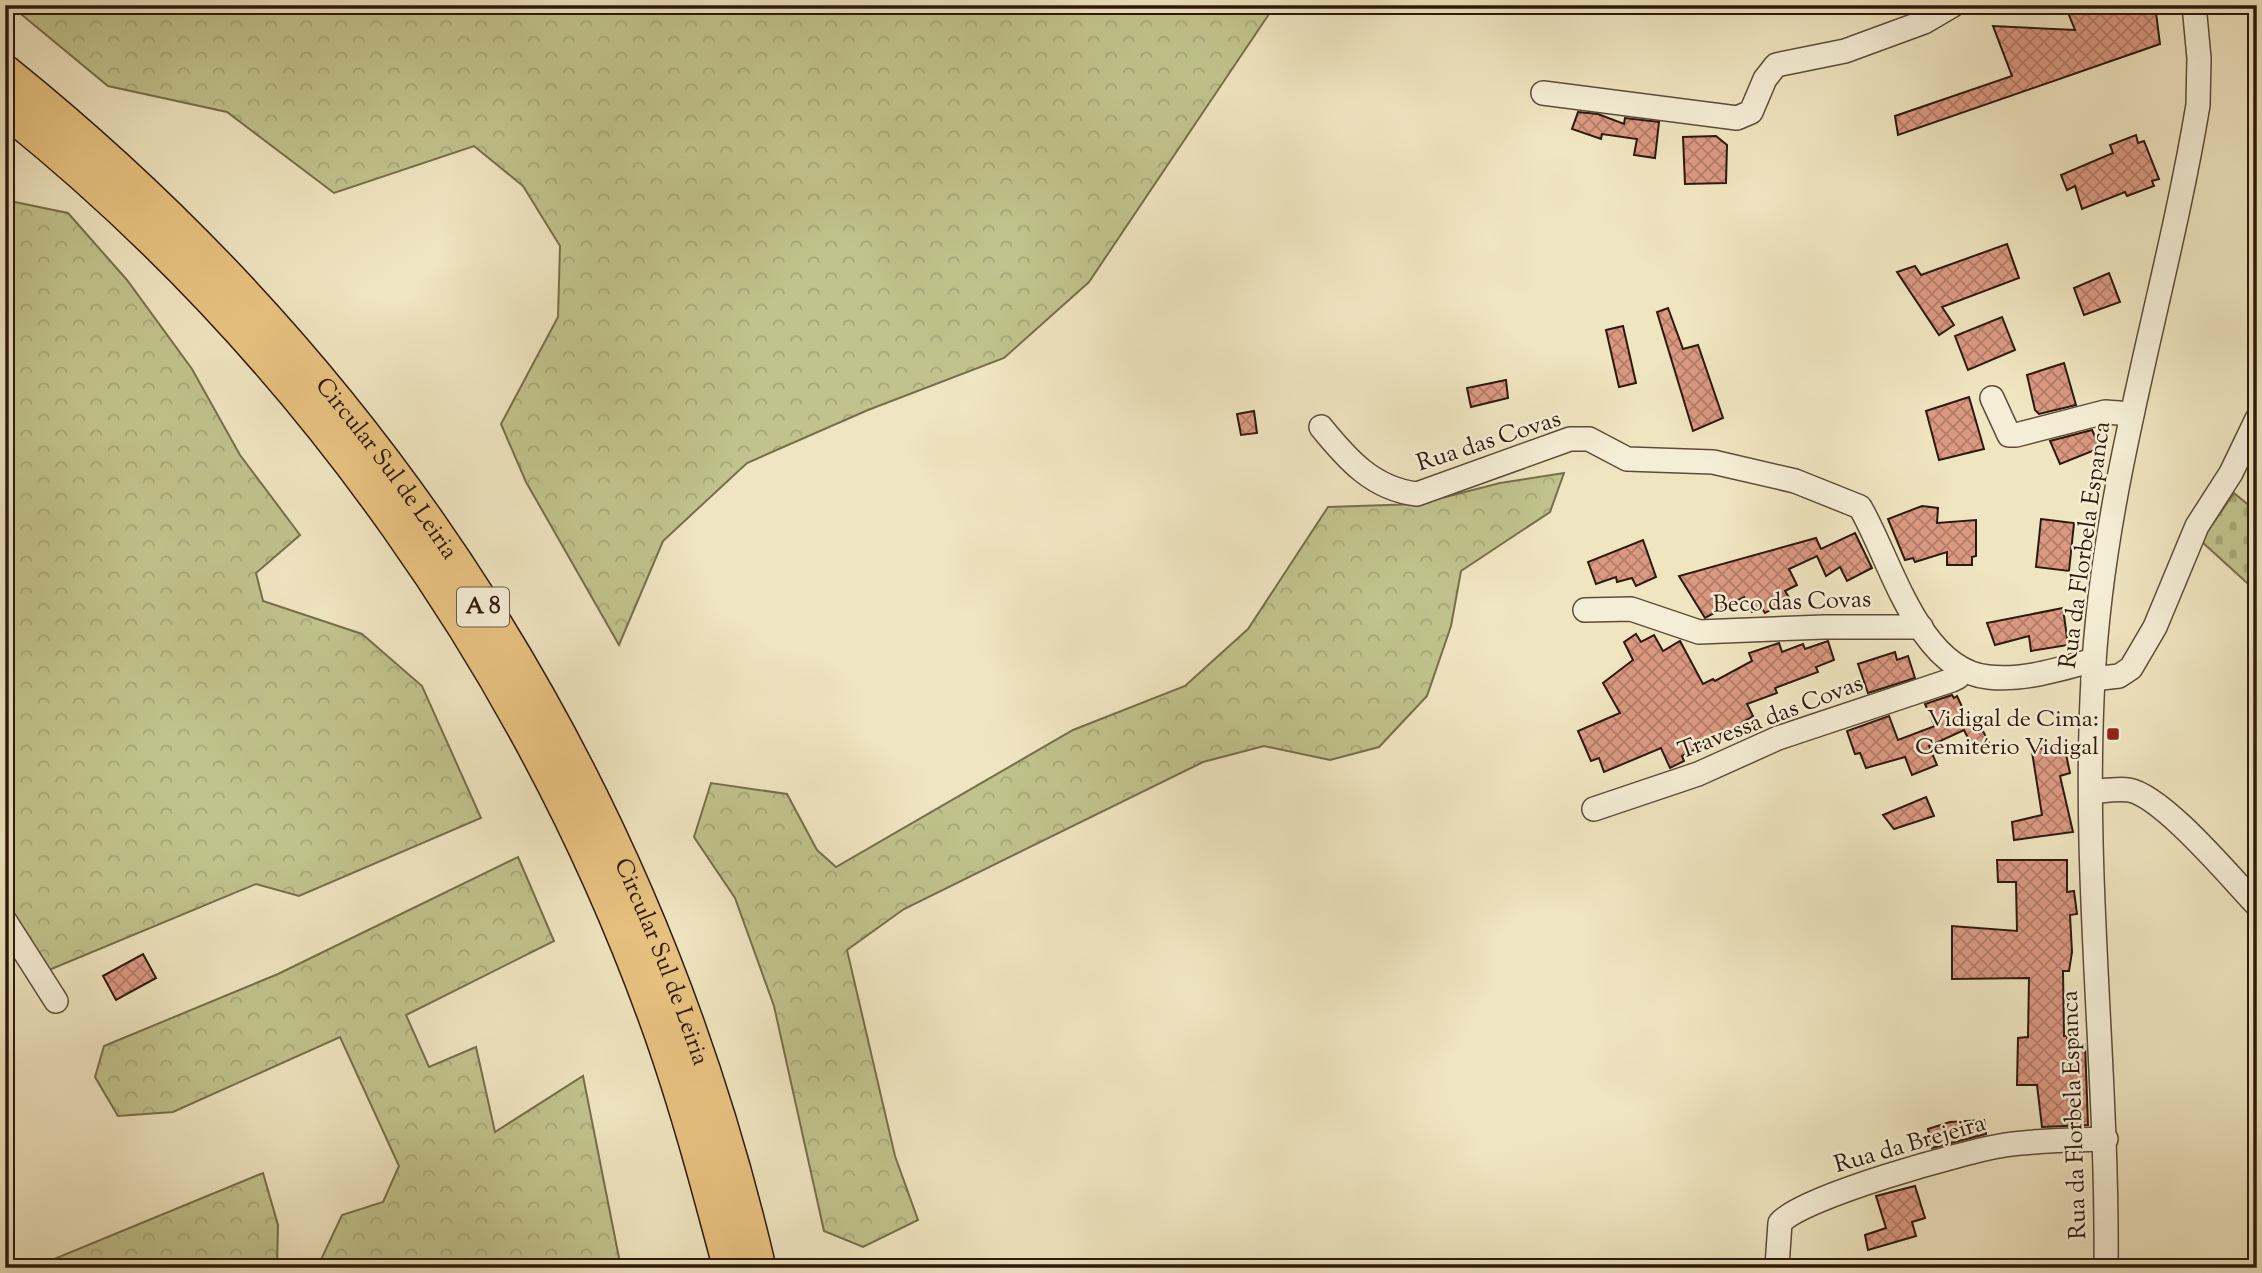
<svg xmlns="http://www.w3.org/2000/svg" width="2262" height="1273" font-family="'Sorts Mill Goudy',serif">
	<defs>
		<pattern id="forest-crowns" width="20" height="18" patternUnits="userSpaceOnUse" patternTransform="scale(1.75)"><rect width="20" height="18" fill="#c1c28d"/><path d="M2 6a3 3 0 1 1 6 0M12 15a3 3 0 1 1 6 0" fill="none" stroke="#a6a678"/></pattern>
		<pattern id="cemetery-stones" width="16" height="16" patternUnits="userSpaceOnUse" patternTransform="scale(1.75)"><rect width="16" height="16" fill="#c1c28d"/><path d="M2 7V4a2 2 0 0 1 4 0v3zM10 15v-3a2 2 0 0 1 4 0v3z" fill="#a6a678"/></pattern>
		<pattern id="building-cross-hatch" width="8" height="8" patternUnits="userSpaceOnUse" patternTransform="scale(1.75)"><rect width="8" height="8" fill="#db9982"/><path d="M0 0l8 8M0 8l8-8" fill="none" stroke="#b27c69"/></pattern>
	</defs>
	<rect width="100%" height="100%" fill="#efe5c0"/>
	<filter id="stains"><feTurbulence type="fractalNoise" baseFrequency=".00286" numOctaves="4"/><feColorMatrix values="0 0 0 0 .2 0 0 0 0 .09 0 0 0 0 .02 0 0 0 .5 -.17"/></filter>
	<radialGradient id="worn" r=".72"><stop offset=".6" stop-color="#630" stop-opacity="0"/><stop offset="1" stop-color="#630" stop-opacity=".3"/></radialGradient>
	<g fill="url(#forest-crowns)" stroke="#776e4c" stroke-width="2">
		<polygon points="10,5 1299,5 1269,14 1089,282 1004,358 868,410 747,463 663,541 619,645 526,482 501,424 558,317 560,246 523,186 474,146 334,193 227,112 108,86"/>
		<polygon points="5,200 68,213 127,280 192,369 240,455 300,535 256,573 263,601 362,634 422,686 481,818 299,896 256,884 49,970 5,904"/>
		<polygon points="1564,473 1550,512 1461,571 1451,626 1427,696 1379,747 1330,760 1264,746 1203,762 904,909 847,950 895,1156 918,1220 863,1247 824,1231 774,1006 735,898 694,837 711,783 787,794 817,850 836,867 1073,730 1185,686 1248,629 1328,507 1418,504 1500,483"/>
		<polygon points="518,857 554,941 406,1015 429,1067 476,1047 495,1132 583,1076 621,1268 317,1268 342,1215 383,1202 399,1166 340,1037 173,1112 118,1116 95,1077 104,1046 278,974"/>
		<polygon points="263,1173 278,1225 277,1268 41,1268 42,1264"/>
	</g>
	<polygon fill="url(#cemetery-stones)" stroke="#776e4c" stroke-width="2" points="2234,493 2257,512 2257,592 2201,541"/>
	<g fill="url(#building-cross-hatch)" stroke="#2d190c" stroke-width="2">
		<polygon points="2065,5 2155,5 2160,44 1898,135 1895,116 2012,76 1993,26 2075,30"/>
		<polygon points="1578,112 1598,114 1624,124 1625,118 1659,122 1655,158 1634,155 1637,139 1602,134 1601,139 1572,129"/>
		<polygon points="2136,135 2138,143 2144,141 2159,179 2152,181 2154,186 2127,196 2125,192 2082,209 2075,186 2067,190 2061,175 2113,153 2110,145"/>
		<polygon points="1716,136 1727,145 1726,183 1685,184 1683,137"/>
		<polygon points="2007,244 2019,278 1942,307 1954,325 1939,335 1897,272 1915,266 1921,275"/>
		<polygon points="2109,273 2120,302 2084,315 2074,288"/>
		<polygon points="1668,308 1683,349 1698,345 1723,418 1693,431 1657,312"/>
		<polygon points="2002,317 2015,350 1968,370 1955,336"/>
		<polygon points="1623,326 1636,383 1619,387 1606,330"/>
		<polygon points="2064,363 2076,405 2039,414 2035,410 2027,375"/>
		<polygon points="1506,380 1508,398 1471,407 1467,388"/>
		<polygon points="1969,397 1984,449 1939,460 1926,411"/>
		<polygon points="1254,411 1257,433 1241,435 1237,414"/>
		<polygon points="2092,430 2100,448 2060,464 2050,441"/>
		<polygon points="1922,506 1938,508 1937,523 1976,520 1976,556 1972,557 1972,565 1947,565 1947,552 1915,562 1913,558 1905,560 1888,519"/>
		<polygon points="2041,519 2074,523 2069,571 2036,567"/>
		<polygon points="1855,533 1872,568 1847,581 1840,567 1826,576 1817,556 1789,569 1797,585 1785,591 1790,599 1765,613 1761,607 1752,612 1744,597 1705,618 1679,576 1816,538 1821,549"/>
		<polygon points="1643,540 1656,577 1636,586 1632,578 1617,582 1616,577 1596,584 1588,562"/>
		<polygon points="2063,608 2068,645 2031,651 2029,636 1995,645 1987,623"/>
		<polygon points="1636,634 1641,642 1654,635 1663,651 1680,641 1703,684 1713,679 1715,681 1752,661 1749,653 1779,643 1782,652 1803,644 1805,649 1828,641 1834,660 1816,667 1818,672 1775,688 1777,693 1747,704 1753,716 1743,722 1745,725 1682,756 1684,761 1670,768 1661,748 1604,772 1599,758 1591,761 1578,731 1620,713 1603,683 1633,660 1624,642"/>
		<polygon points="1895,652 1897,660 1908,656 1915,678 1868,693 1858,664"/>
		<polygon points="1952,695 1954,698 1957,696 1971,726 1980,725 1989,743 1974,750 1964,730 1929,746 1937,765 1912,775 1905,757 1866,768 1860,753 1855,754 1847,731 1889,716 1898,740 1935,726 1925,704"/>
		<polygon points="2063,740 2070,773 2060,776 2073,832 2014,840 2012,822 2042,815 2032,752"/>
		<polygon points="1926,797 1934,816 1894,829 1883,815"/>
		<polygon points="1997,860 2067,860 2067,892 2074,891 2077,914 2070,915 2072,952 2069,971 2063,971 2064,1036 2067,1036 2067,1043 2085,1044 2088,1125 2042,1127 2037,1085 2017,1085 2018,1038 2028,1037 2029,978 1952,979 1952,926 2017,931 2016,882 1998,882"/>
		<polygon points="143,954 156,978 116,1000 103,976"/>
		<polygon points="1984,1120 1986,1134 1932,1148 1928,1129 1950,1122"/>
		<polygon points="1915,1186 1925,1218 1912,1222 1916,1236 1868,1250 1865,1235 1886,1228 1876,1196"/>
	</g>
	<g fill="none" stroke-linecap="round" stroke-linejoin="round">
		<g stroke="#5e4c39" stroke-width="26">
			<g id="minor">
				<polyline points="1543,93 1737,118 1751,112 1765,79 1776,65 1845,51 1924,22 1953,5"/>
				<polyline points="1992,398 2009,435 2016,435 2105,412 2132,414"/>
				<path d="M 1321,427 C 1347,459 1373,489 1417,494 L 1570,439 L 1589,439 L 1627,459 L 1713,462 L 1795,481 L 1860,507 C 1890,558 1918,670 1988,677 C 2024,681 2060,669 2094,660"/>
				<polyline points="1585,610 1631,609 1699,632 1824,627 1921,627"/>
				<polyline points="2093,679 2119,676 2131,668 2155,627 2197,526 2231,473 2257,419"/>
				<path d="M 2091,792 C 2103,791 2117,788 2129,790 C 2163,796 2231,878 2257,905"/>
				<polyline points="1594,809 1698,774 1778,738 1952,680 1958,677 1961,669"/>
				<polyline points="5,921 56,1001"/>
				<path d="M 1777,1266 L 1780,1223 C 1801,1197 1966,1151 2005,1145 C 2039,1140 2072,1140 2106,1139"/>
				<path d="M 2106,1268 C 2108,1071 2082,875 2093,679 C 2103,483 2166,297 2198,105 L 2199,58 L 2194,5"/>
			</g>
		</g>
		<g stroke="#2d190c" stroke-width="38">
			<g id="highway">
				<path id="s1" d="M 5,73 C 388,382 646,788 758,1268"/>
				<path d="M 5,108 C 303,346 535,674 662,1033 C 689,1110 710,1189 731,1268"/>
			</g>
		</g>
		<use href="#minor" stroke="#f5eed6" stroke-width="23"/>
		<use href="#highway" stroke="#e8c280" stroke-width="35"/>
	</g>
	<rect fill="#8f2418" stroke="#f5eed6" stroke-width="2.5" x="2106" y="727" width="14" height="14" rx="3.5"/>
	<g text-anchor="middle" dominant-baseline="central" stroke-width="5" stroke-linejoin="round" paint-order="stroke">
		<rect fill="#f5eed6" stroke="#695949" stroke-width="2" x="457" y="587.5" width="52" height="39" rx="5"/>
		<g font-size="23" font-weight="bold" fill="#2d190c">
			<text x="483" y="607">A 8</text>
		</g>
		<g font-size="24" fill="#2d190c" stroke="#f5eed6">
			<text transform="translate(1489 442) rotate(-18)">Rua das Covas</text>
			<text stroke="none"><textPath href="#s1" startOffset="551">Circular Sul de Leiria</textPath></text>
			<text transform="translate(2086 545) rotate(-82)">Rua da Florbela Espanca</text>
			<text transform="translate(1792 603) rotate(-2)">Beco das Covas</text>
			<text transform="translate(1771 718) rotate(-21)">Travessa das Covas</text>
			<text stroke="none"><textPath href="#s1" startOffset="1118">Circular Sul de Leiria</textPath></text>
			<text transform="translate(2075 1115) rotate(-92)">Rua da Florbela Espanca</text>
			<text transform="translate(1910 1145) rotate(-16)">Rua da Brejeira</text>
		</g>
		<g font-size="24" fill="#2d190c" stroke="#f5eed6" text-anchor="end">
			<text x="2099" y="720">Vidigal de Cima:<tspan x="2099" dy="28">Cemitério Vidigal</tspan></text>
		</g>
	</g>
	<rect width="2262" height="1273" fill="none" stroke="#efe5c0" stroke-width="28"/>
	<rect x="7" y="7" width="2248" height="1259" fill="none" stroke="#2d190c" stroke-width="3.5"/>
	<rect x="14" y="14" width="2234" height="1245" fill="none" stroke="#2d190c" stroke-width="2"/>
	<rect width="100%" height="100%" filter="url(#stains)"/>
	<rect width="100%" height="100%" fill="url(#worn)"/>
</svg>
